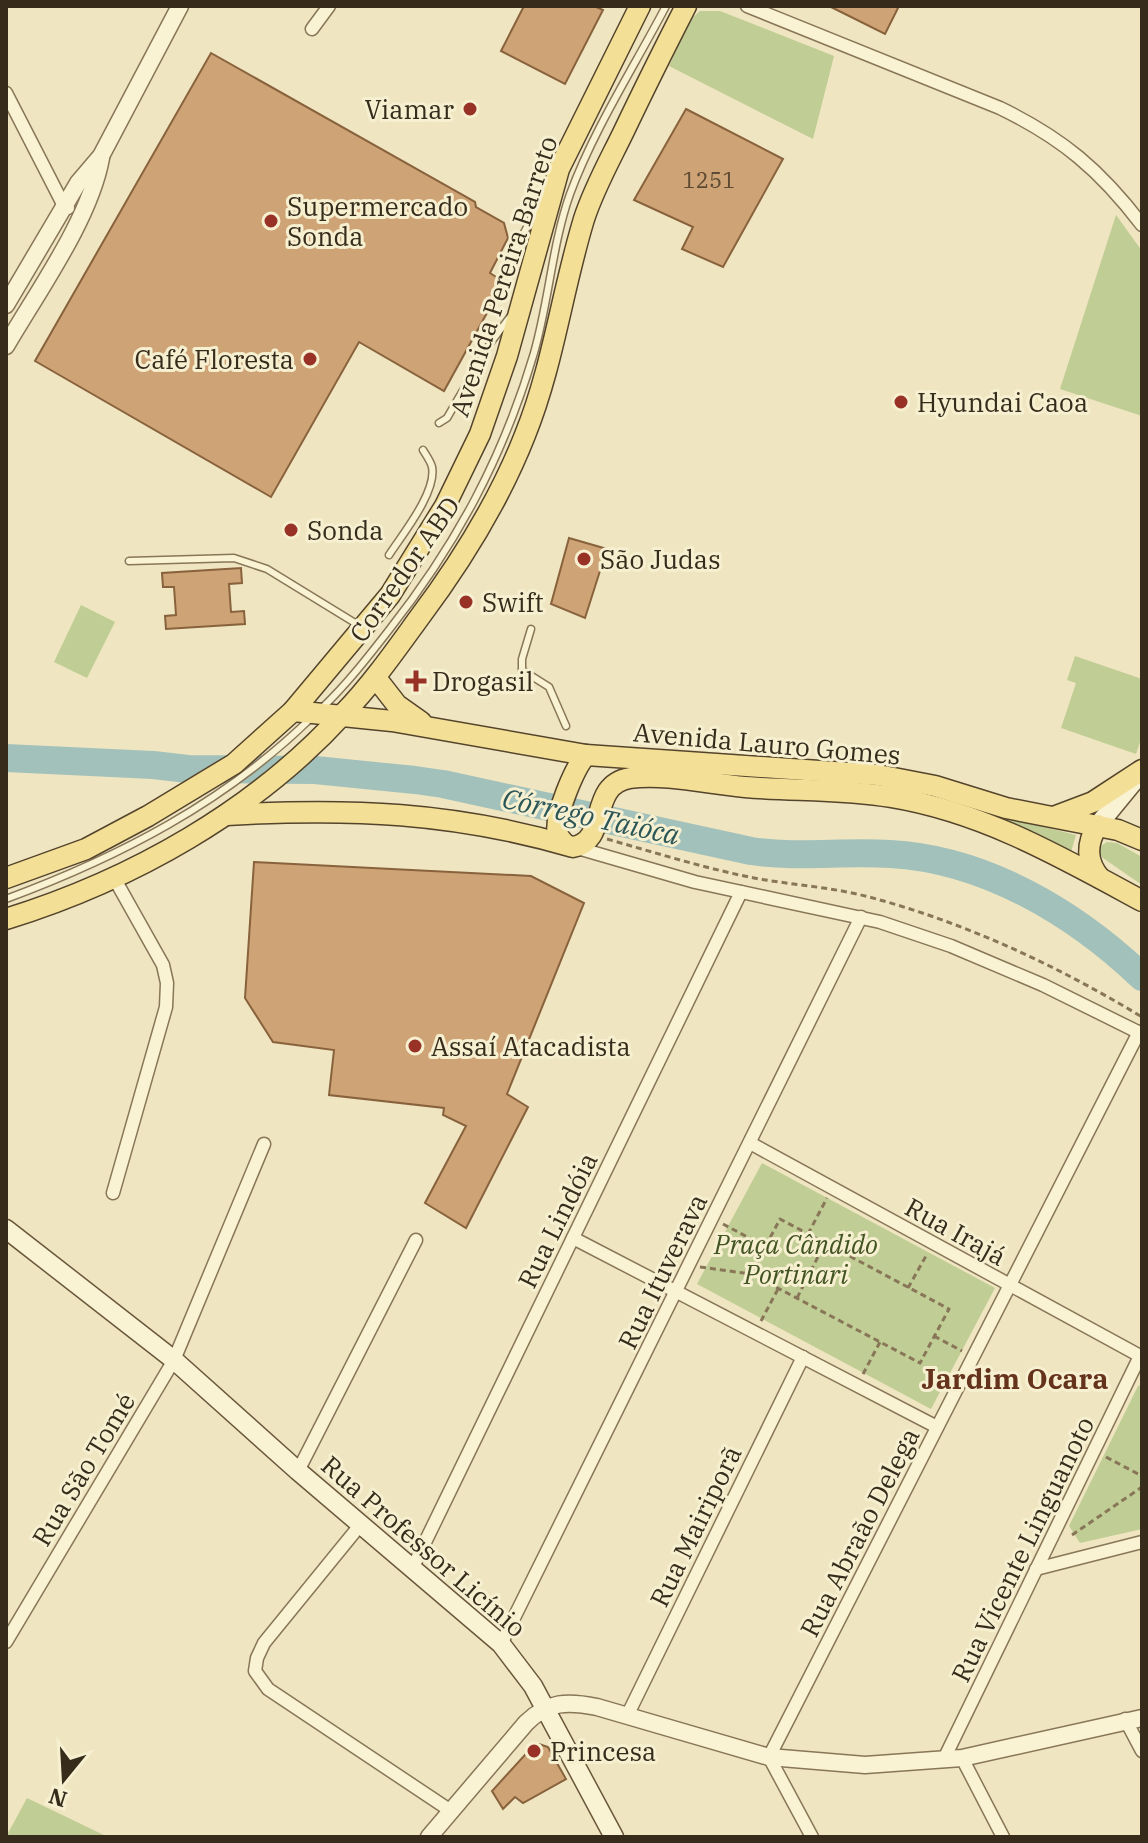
<svg xmlns="http://www.w3.org/2000/svg" width="1148" height="1843" font-family="'IBM Plex Serif',serif">
	<rect width="100%" height="100%" fill="#efe5c0"/>
	<g fill="#c0cd94">
		<polygon points="700,11 720,11 834,56 813,139 669,66 690,20"/>
		<polygon points="1116,215 1142,251 1142,416 1060,389"/>
		<polygon points="81,605 115,622 87,678 54,662"/>
		<polygon points="1075,656 1142,679 1142,736 1136,754 1061,728 1076,683 1067,680"/>
		<polygon points="996,815 1076,835 1071,852 1071,851"/>
		<polygon points="1107,842 1117,843 1142,857 1142,885 1103,858 1099,852 1101,846"/>
		<polygon points="762,1163 995,1288 931,1409 697,1284"/>
		<polygon points="1142,1385 1142,1529 1080,1543 1069,1526 1138,1386"/>
		<polygon points="27,1798 108,1837 6,1837"/>
	</g>
	<g fill="none" stroke-linecap="round" stroke-linejoin="round">
		<path stroke="#a3c1bb" stroke-width="28" d="M 6,758 L 153,765 L 188,769 L 315,770 L 415,780 L 443,784 L 751,851 C 797,858 843,851 890,854 C 985,859 1075,913 1142,977"/>
	</g>
	<g fill="#cea375" stroke="#88623d" stroke-width="2">
		<polygon points="524,6 594,6 603,10 565,84 501,51"/>
		<polygon points="829,6 899,6 885,34"/>
		<polygon points="211,53 475,202 476,207 504,223 508,238 490,273 504,282 444,391 359,342 271,497 35,361"/>
		<polygon points="686,109 783,159 723,267 682,249 693,227 634,200"/>
		<polygon points="569,538 607,549 585,618 551,604"/>
		<polygon points="241,568 242,583 229,584 231,612 244,611 245,624 166,629 165,616 176,615 174,587 163,587 162,573"/>
		<polygon points="254,862 531,876 584,903 507,1094 528,1107 466,1228 425,1203 466,1126 443,1115 444,1108 329,1095 334,1050 273,1042 245,998"/>
		<polygon points="539,1744 548,1747 566,1779 523,1803 515,1797 503,1809 492,1791 533,1746"/>
	</g>
	<g fill="none" stroke-linecap="round" stroke-linejoin="round">
		<g stroke="#887658" stroke-width="9">
			<g id="service">
				<polyline points="505,268 540,203"/>
				<polyline points="439,423 447,418 491,342 510,317"/>
				<path d="M 389,555 C 402,535 437,492 432,467 C 431,462 426,455 423,450"/>
				<polyline points="129,561 234,558 267,569 360,626"/>
				<polyline points="531,629 522,659 522,670 549,687 566,726"/>
				<path d="M 322,708 C 347,684 368,657 389,630 C 456,545 503,458 534,353 C 549,301 552,245 570,194 C 594,129 634,67 666,6"/>
				<path d="M 6,899 C 119,857 224,803 311,718"/>
			</g>
		</g>
		<g stroke="#887658" stroke-width="15">
			<g id="minor">
				<path d="M 747,6 L 1000,108 C 1062,138 1100,170 1142,225"/>
				<polyline points="312,29 329,6"/>
				<polyline points="6,93 64,206 68,208"/>
				<polyline points="574,847 695,882 880,922 951,946 1043,985 1142,1034"/>
				<polyline points="750,1143 1142,1357"/>
				<polyline points="113,1193 166,1007 167,983 163,965 113,876"/>
				<polyline points="573,1238 937,1427"/>
				<polyline points="298,1471 416,1240"/>
				<polyline points="361,1524 264,1643 257,1658 255,1671 268,1689 451,1811"/>
				<polyline points="413,1567 741,892"/>
				<polyline points="1036,1569 1142,1542"/>
				<polyline points="6,1642 174,1360 264,1144"/>
				<polyline points="501,1644 861,917"/>
				<polyline points="628,1714 803,1357"/>
				<polyline points="1125,1719 1142,1751"/>
				<polyline points="962,1758 1003,1837"/>
				<polyline points="943,1761 1140,1356"/>
				<polyline points="812,1837 769,1757 1139,1032"/>
			</g>
		</g>
		<g stroke="#887658" stroke-width="19">
			<g id="tertiary">
				<polyline points="6,305 78,183 101,156 180,6"/>
				<path d="M 6,346 C 38,291 90,219 101,158"/>
				<path d="M 429,1837 L 526,1723 C 548,1701 568,1701 597,1707 L 769,1757 L 865,1765 L 962,1758 L 1142,1718"/>
			</g>
		</g>
		<g stroke="#6a573b" stroke-width="21">
			<g id="secondary">
				<polyline points="1098,825 1139,775"/>
				<polyline points="6,1229 174,1360 298,1471 501,1644 533,1686 614,1837"/>
			</g>
		</g>
		<g stroke="#55442c" stroke-width="23">
			<g id="primary">
				<polyline points="376,678 397,705 421,722"/>
				<polyline points="293,711 392,721 586,755 878,775 935,786 1006,808 1118,830 1142,840"/>
				<path d="M 226,815 C 349,808 454,812 573,847 C 610,841 587,785 630,778 C 665,773 710,784 745,787 C 794,791 843,789 891,797 C 983,812 1061,857 1142,901"/>
				<polyline points="1056,816 1093,802 1142,770"/>
				<path d="M 1098,825 C 1086,843 1086,862 1100,878"/>
				<path d="M 565,844 C 562,841 559,838 558,834 C 553,818 575,767 586,755"/>
				<polyline points="6,878 86,849 148,816 234,764 293,711 390,595 445,506 480,434 507,356 559,169 640,6"/>
				<path d="M 6,919 C 132,880 255,811 344,713 C 372,684 395,651 419,618 C 461,562 499,501 525,435 C 553,366 562,291 584,219 C 594,188 610,160 624,131 C 644,89 665,47 686,6"/>
			</g>
		</g>
		<g stroke="#887658" stroke-width="3" stroke-dasharray="6 4" stroke-linecap="butt">
			<path d="M 607,839 C 656,853 704,868 754,878 C 792,885 832,887 869,897 C 964,922 1058,966 1142,1017"/>
			<polyline points="723,1224 766,1247"/>
			<polyline points="808,1234 827,1198"/>
			<polyline points="700,1267 751,1274 920,1363 949,1309 780,1219 751,1274"/>
			<polyline points="908,1288 926,1256"/>
			<polyline points="797,1298 825,1243"/>
			<polyline points="761,1321 778,1289"/>
			<polyline points="934,1336 962,1351"/>
			<polyline points="863,1374 880,1342"/>
			<polyline points="1106,1457 1142,1476"/>
			<polyline points="1072,1535 1142,1487"/>
		</g>
		<use href="#service" stroke="#f9f2d3" stroke-width="6"/>
		<use href="#minor" stroke="#f9f2d3" stroke-width="12"/>
		<use href="#tertiary" stroke="#f9f2d3" stroke-width="16"/>
		<use href="#secondary" stroke="#f9f2d3" stroke-width="18"/>
		<use href="#primary" stroke="#f3e096" stroke-width="20"/>
	</g>
	<g fill="#983126" stroke="#f6efd0" stroke-width="3">
		<circle cx="470" cy="109" r="8"/>
		<circle cx="271" cy="221" r="8"/>
		<circle cx="310" cy="359" r="8"/>
		<circle cx="901" cy="402" r="8"/>
		<circle cx="291" cy="530" r="8"/>
		<circle cx="584" cy="559" r="8"/>
		<circle cx="466" cy="602" r="8"/>
		<path d="M412 669h8v8h8v8h-8v8h-8v-8h-8v-8h8z"/>
		<circle cx="415" cy="1046" r="8"/>
		<circle cx="534" cy="1751" r="8"/>
	</g>
	<g text-anchor="middle" dominant-baseline="central" stroke-width="6" stroke-linejoin="round" paint-order="stroke">
		<g font-size="22" fill="#5d4a32">
			<text x="709" y="179">1251</text>
		</g>
		<g font-size="26" fill="#372c1c" stroke="#f6efd0" text-anchor="start">
			<text x="454" y="109" text-anchor="end">Viamar</text>
			<text x="287" y="206">Supermercado<tspan x="287" dy="30">Sonda</tspan></text>
			<text x="294" y="359" text-anchor="end">Café Floresta</text>
			<text x="917" y="402">Hyundai Caoa</text>
			<text x="307" y="530">Sonda</text>
			<text x="600" y="559">São Judas</text>
			<text x="482" y="602">Swift</text>
			<text x="432" y="681">Drogasil</text>
			<text x="431" y="1046">Assaí Atacadista</text>
			<text x="550" y="1751">Princesa</text>
		</g>
		<g font-size="26" fill="#372c1c" stroke="#f6efd0">
			<text transform="translate(503 276) rotate(-72)">Avenida Pereira Barreto</text>
			<text transform="translate(404 569) rotate(-55)">Corredor ABD</text>
			<text transform="translate(767 743) rotate(5)">Avenida Lauro Gomes</text>
			<text transform="translate(557 1220) rotate(-64)">Rua Lindóia</text>
			<text transform="translate(956 1231) rotate(29)">Rua Irajá</text>
			<text transform="translate(662 1271) rotate(-64)">Rua Ituverava</text>
			<text transform="translate(83 1469) rotate(-59)">Rua São Tomé</text>
			<text transform="translate(695 1526) rotate(-64)">Rua Mairiporã</text>
			<text transform="translate(859 1532) rotate(-63)">Rua Abraão Delega</text>
			<text transform="translate(424 1546) rotate(41)">Rua Professor Licínio</text>
			<text transform="translate(1022 1549) rotate(-64)">Rua Vicente Linguanoto</text>
		</g>
		<g font-size="26" font-style="italic" fill="#435423" stroke="#f6efd0">
			<text x="796" y="1244">Praça Cândido<tspan x="796" dy="30">Portinari</tspan></text>
		</g>
		<g font-size="28" font-style="italic" fill="#2b5657" stroke="#f6efd0">
			<text transform="translate(591 816) rotate(12)">Córrego Taióca</text>
		</g>
		<g font-size="28" font-weight="bold" fill="#65321b" stroke="#f6efd0">
			<text x="1015" y="1378">Jardim Ocara</text>
		</g>
	</g>
	<rect width="1148" height="1843" fill="none" stroke="#372c1c" stroke-width="16"/>
	<g transform="translate(64 1779) rotate(198)" stroke="#f6efd0" stroke-width="6" paint-order="stroke">
	<path d="M0-6L14 30L0 20L-14 30Z" fill="#372c1c"/>
	<text y="-12" font-size="22" font-weight="bold" text-anchor="middle" fill="#372c1c">N</text>
	</g>
</svg>
